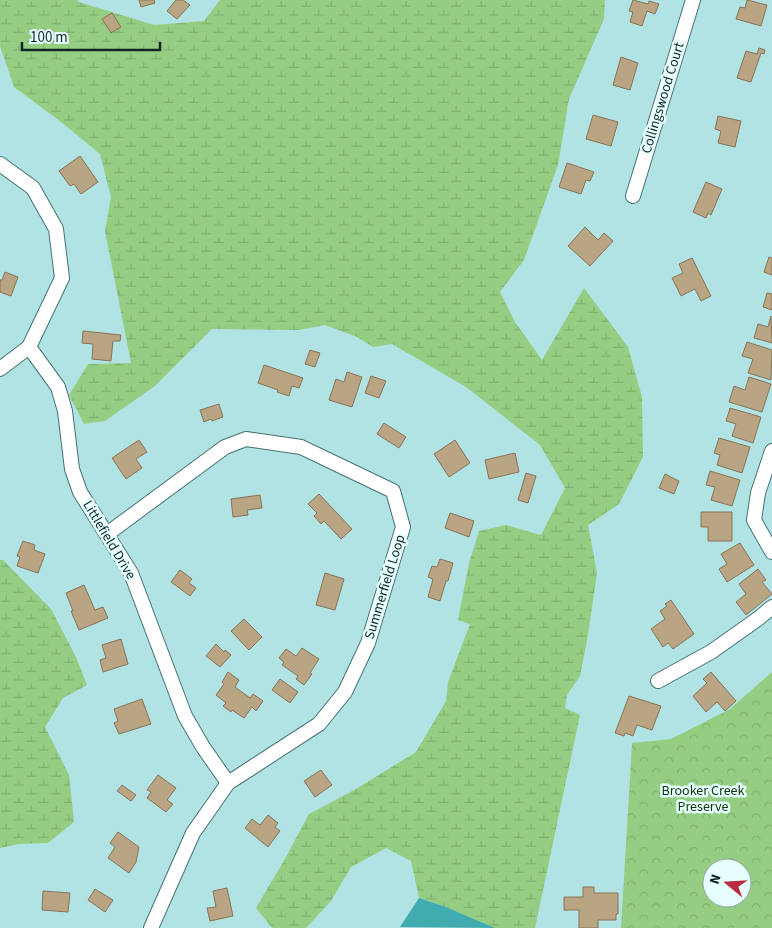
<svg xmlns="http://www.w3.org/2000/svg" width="772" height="928" font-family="'Source Sans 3',sans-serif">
	<defs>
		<pattern id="wetland-marsh" width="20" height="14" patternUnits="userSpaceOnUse" patternTransform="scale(1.25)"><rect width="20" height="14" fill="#95ce82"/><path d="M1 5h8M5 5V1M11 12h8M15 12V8" fill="none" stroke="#7fb170"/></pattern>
		<pattern id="park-crowns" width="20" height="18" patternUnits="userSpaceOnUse" patternTransform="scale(1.25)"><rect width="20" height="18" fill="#95ce82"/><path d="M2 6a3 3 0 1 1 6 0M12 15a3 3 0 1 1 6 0" fill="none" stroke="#7fb170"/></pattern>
	</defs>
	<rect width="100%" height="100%" fill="#b2e3e4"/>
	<g fill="url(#wetland-marsh)">
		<polygon points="0,0 77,0 79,2 154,25 204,21 220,0 605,0 604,19 569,99 558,165 524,260 500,292 515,322 542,360 584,288 628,347 642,397 643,457 619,504 588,525 597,573 588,635 580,676 567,695 565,708 580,715 535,928 495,928 446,907 419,898 411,861 386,848 351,867 331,901 306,928 272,928 256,908 286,857 309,814 356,789 416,752 446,701 448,682 470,624 458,620 469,563 479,531 506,525 541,535 565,488 540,445 466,387 392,344 373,347 357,337 325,325 299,330 212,329 155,386 105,421 84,424 69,395 88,364 131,363 105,231 111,197 100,154 61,122 14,87 0,46"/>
		<polygon points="0,560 3,560 51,609 76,657 87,685 63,698 45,727 69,775 74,822 48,843 18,844 0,848"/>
	</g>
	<path fill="url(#park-crowns)" fill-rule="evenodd" d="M 772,672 L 772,928 L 621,928 L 632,743 L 671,739 L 730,709 ZM 712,868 L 742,868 L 742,898 L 712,898 Z"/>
	<polygon fill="#40acb0" points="419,898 446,907 495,928 400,927"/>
	<g fill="#b9a484" stroke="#887456">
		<polygon points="139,0 154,0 155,3 141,7"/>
		<polygon points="176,0 183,0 190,5 177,19 167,11"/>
		<polygon points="633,0 648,4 649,1 659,4 655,14 647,11 642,26 630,22 633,12 629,11"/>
		<polygon points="747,0 767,5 761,26 736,19 740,7 745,8"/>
		<polygon points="112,13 121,27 111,33 102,19"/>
		<polygon points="759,48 765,50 764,54 761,53 751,82 737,78 746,51 757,54"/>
		<polygon points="621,57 638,63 630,90 613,85"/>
		<polygon points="593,115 618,122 611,146 586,139"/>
		<polygon points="718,116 741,121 735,147 718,143 721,131 715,129"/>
		<polygon points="80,156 98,182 81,194 74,184 70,186 59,171"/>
		<polygon points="567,163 594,172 590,181 586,180 581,194 559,187"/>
		<polygon points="706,182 722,189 711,215 708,213 706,218 693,212"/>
		<polygon points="585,227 598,240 604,233 613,241 590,266 568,246"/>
		<polygon points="769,257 772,258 772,275 764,272"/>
		<polygon points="692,258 711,296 701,301 695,289 681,296 672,278 683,273 679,264"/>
		<polygon points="5,272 18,277 11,296 0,292 0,280 2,280"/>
		<polygon points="767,293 772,294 772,310 763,307"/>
		<polygon points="771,316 772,343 754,338 758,324 768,327"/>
		<polygon points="83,331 121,335 120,341 113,341 111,361 92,359 93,344 82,343"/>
		<polygon points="747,342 772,350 771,380 748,373 753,359 742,356"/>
		<polygon points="310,350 320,353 315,367 305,364"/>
		<polygon points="264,365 303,378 299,388 292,386 289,396 277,392 278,390 258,383"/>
		<polygon points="347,372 362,377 352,407 329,400 336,379 344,382"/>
		<polygon points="371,376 386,381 379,398 365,393"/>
		<polygon points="749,377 771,384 762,412 729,402 734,386 745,390"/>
		<polygon points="219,404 223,417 212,421 211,419 204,422 200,410"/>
		<polygon points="730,408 761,417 753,443 732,436 736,424 726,421"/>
		<polygon points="384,423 406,437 399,448 377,434"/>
		<polygon points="719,438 750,447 742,473 717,465 720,455 714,453"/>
		<polygon points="139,440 147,452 136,459 142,468 126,479 112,458"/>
		<polygon points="455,440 470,463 449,477 434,454"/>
		<polygon points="515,453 519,472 489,479 485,460"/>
		<polygon points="710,471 740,480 732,506 711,500 715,487 706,485"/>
		<polygon points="526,473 536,476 528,503 518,500"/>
		<polygon points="665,474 679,481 674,494 659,488"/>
		<polygon points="319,494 352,529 341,539 324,521 321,524 314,516 317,513 308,504"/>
		<polygon points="260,495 262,508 247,510 248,515 233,517 231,499"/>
		<polygon points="701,512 732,512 732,541 708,541 708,527 701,527"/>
		<polygon points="450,513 474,521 469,537 445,528"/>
		<polygon points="23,541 35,545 34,550 45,554 38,573 17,566 20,557 17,556"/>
		<polygon points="740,543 754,565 727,582 719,569 727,564 721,554"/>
		<polygon points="440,559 453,563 448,581 446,581 440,601 428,597 433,579 428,577 432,566 437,567"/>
		<polygon points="758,569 766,580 762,582 772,594 746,615 736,602 746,594 739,584"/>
		<polygon points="180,570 192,579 189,583 196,588 190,596 171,582"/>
		<polygon points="325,573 344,579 335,610 316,605"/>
		<polygon points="84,585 95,610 103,607 108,618 79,630 71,611 73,611 66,593"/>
		<polygon points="671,600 694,634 673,649 668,643 663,647 651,629 665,619 660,611 667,606 665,604"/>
		<polygon points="244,619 262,637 249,650 231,631"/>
		<polygon points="121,639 128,664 103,672 100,660 106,658 102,645"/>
		<polygon points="216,644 224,652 225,650 231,655 220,667 206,656"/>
		<polygon points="302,648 319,659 310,673 312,674 304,685 296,679 298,676 282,665 284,662 279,658 286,649 296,656"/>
		<polygon points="228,672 239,680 235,687 250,698 253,694 263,701 256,711 252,707 244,718 232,710 231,712 223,706 226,703 216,695 224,684 222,682"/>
		<polygon points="711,672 736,701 725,711 717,702 706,712 693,696 707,683 703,679"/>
		<polygon points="280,679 298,692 290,703 272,690"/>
		<polygon points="629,696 661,706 652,730 637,725 633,736 625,733 624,736 615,733"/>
		<polygon points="142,699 151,724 119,734 114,723 118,721 114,709"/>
		<polygon points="321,770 332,785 315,797 304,781"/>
		<polygon points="158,775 176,788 167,800 173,804 166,812 147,798 151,792 147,790"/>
		<polygon points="122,785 136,795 131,801 117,791"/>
		<polygon points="268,815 278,823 275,827 280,831 268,847 245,828 252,819 260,825"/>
		<polygon points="118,832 139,847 136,862 129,873 108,858 115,847 110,843"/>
		<polygon points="583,887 594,887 594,893 618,893 618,914 616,914 616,920 598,920 598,928 579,928 579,910 564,910 564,897 583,897"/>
		<polygon points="227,888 233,916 210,921 207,908 216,907 213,891"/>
		<polygon points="95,889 113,900 105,912 88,900"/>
		<polygon points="43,891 70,893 68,912 42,910"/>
	</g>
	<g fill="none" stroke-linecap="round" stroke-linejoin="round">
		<g stroke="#467375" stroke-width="16">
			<g id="minor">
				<polyline points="0,164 33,188 56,229 62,278 29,347 0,369"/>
				<polyline points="633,196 693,0"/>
				<polyline points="29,347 58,387 65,411 72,469 80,492 131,573 185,716 203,747 228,783"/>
				<polyline points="772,451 758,493 754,520 772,552"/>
				<polyline points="107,534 225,447 246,439 301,447 393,491 403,527 368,643 345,692 319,724 228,783 193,833 151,928"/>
				<polyline points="658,681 711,652 759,618 772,607"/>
			</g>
		</g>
		<use href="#minor" stroke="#fff" stroke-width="14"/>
	</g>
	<g text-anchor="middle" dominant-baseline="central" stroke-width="5" stroke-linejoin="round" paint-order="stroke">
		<g font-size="14" fill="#122526" stroke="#e6ffff">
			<text transform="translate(663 98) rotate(-73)">Collingswood Court</text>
			<text transform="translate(109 540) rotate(59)">Littlefield Drive</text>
			<text transform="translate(385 587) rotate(-73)">Summerfield Loop</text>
		</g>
		<g font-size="14" fill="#16350b" stroke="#e6ffff">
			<text x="703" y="791">Brooker Creek<tspan x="703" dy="16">Preserve</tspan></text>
		</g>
	</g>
	<g transform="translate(727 883) rotate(288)"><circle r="24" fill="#e6ffff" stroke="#91a8a8"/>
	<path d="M0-4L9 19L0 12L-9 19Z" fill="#bb2a40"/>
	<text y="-8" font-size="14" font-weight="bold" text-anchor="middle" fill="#122526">N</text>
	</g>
	<path d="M22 42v8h138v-8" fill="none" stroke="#122526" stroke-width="2.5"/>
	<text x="30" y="42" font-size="15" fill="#122526" stroke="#e6ffff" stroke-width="4" paint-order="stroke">100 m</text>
</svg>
